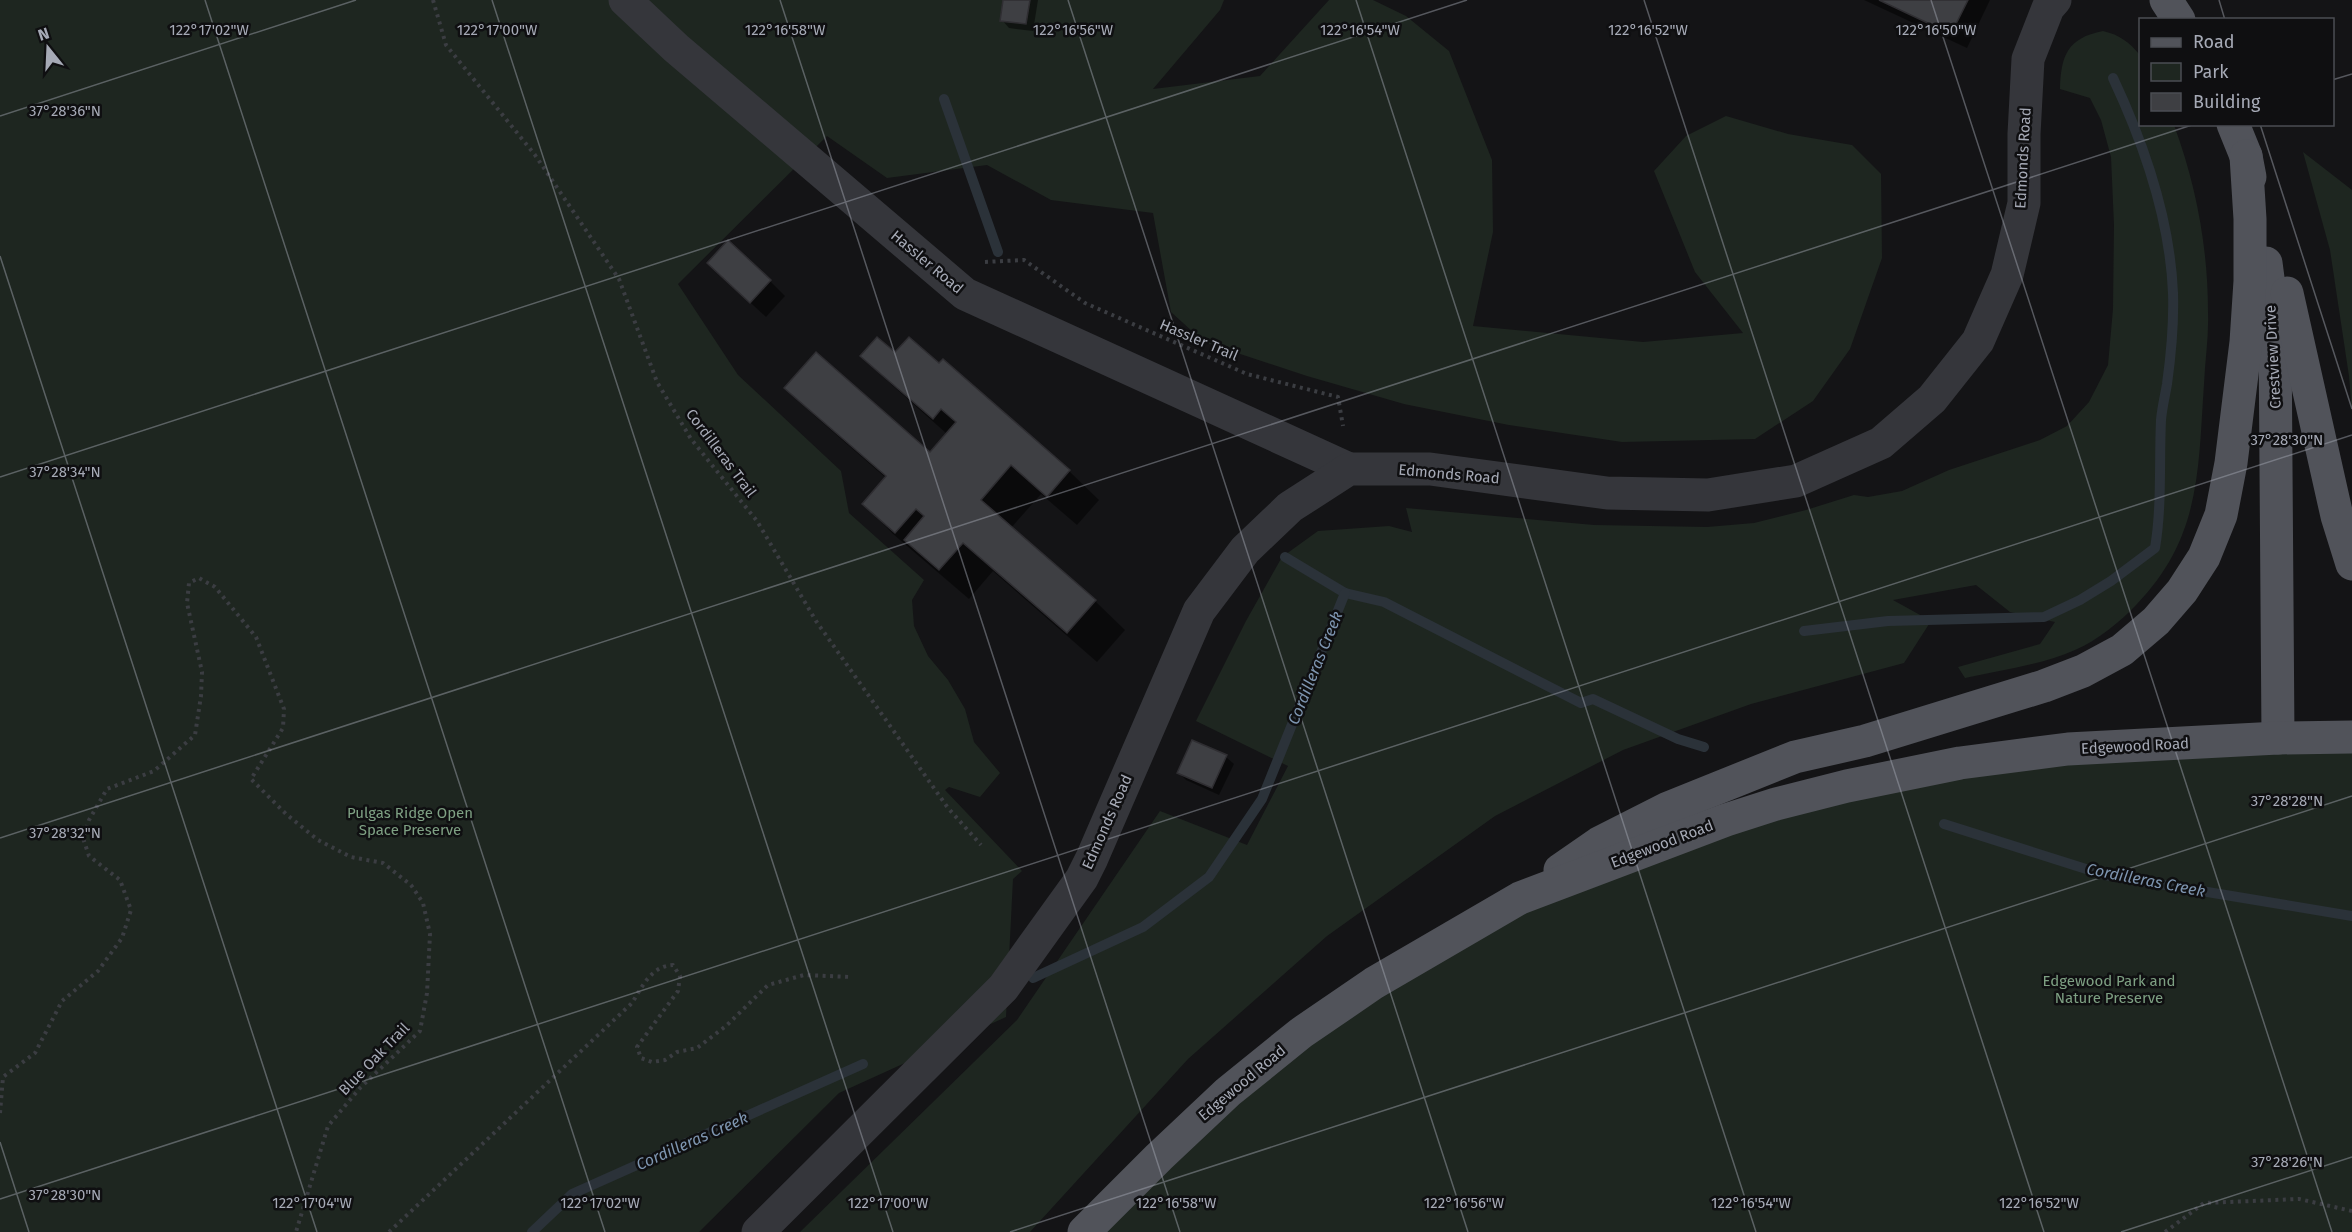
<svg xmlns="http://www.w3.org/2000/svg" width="2352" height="1232" font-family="'Fira Sans',sans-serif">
	<rect width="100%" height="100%" fill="#141416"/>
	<g fill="#1e2620">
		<polygon points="0,0 1224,0 1220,10 1153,89 1260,76 1329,0 1373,0 1406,16 1449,51 1492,160 1493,232 1473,326 1643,342 1743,333 1695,272 1654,171 1686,136 1726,116 1788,134 1852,145 1881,174 1882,258 1850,349 1813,401 1755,439 1622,442 1509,425 1404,404 1307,376 1204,342 1171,312 1153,213 1051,200 987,165 887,178 827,136 678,284 738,375 841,471 849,513 924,580 912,600 914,626 928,656 948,680 965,709 974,742 1000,773 980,797 949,787 945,790 1022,871 1013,879 1006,1017 839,1093 699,1232 0,1232"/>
		<path d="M 2103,31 C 2120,35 2129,42 2140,55 L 2140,124 L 2174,125 C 2196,185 2208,247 2208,312 C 2209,336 2205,360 2204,384 C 2198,471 2201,537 2137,604 C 2120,622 2098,640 2075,650 C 2041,665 2001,670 1965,678 L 1958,667 L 2040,644 L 2055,622 L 2010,612 L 1976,585 L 1893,600 L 1931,621 L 1904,663 L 1751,704 L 1623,750 L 1495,816 L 1327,936 L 1188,1059 L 1030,1232 L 800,1232 L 1017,1020 L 1160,811 L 1247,845 L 1288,766 L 1196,721 L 1246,621 L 1282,557 L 1318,531 L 1389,526 L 1412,532 L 1406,508 L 1594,525 L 1707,527 L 1754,523 L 1806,510 L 1854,495 L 1868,497 L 1902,491 L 1949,470 L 2040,440 L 2067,426 L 2089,402 L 2108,365 L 2113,309 L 2114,225 L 2111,157 L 2101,120 L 2090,98 L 2060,89 C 2061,56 2067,38 2103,31 Z"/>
		<polygon points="2303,152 2352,190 2352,413 2349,376 2330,250"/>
		<polygon points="2352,737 2352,1232 1084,1232 1159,1157 1448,941 1847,786"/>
	</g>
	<g fill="#0007">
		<polygon points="1005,0 1038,0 1033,31 1009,28 1002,20"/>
		<polygon points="1864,0 1990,0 1967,48"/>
		<polygon points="725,279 770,281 785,296 766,317"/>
		<polygon points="896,354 1069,471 1099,500 1077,525 1041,494 1011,528 1095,601 1125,630 1097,662 993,571 969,599 893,534 864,504 886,478 816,417 786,388 930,454 947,434 892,385 862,356"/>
		<polygon points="1226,757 1234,764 1219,795 1186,780 1179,773"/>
	</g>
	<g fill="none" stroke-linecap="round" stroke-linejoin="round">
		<g stroke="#2b3239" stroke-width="10">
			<polyline points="944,99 998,252"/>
			<polyline points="1285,557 1345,593 1384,602 1581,703 1593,699 1678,739 1704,747"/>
			<path d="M 1804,631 L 1888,621 L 2044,617 L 2080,600 L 2111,581 L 2155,548 C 2162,506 2159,463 2161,420 C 2162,408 2165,396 2167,384 C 2171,355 2174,323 2173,293 C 2170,219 2144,144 2113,78"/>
			<polyline points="1944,824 2105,875 2352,916"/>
			<polyline points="1033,978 1143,927 1209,877 1262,799 1345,593"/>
			<polyline points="532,1232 572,1194 863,1064"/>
		</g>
	</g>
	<g fill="#3e3f43" stroke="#2f2e32" stroke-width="1.5">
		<polygon points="1003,0 1030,0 1026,24 1000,21"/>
		<polygon points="1879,0 1968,0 1951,34"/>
		<polygon points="728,240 771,280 750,303 707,263"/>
		<polygon points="877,337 895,352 909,337 939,363 943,359 1070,470 1047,497 1011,465 981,500 1096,600 1067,633 963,543 939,570 904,540 924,516 916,509 895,533 862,504 886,476 784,388 816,352 930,452 956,422 941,409 933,419 860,356"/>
		<polygon points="1192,740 1227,755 1212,788 1177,773"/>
	</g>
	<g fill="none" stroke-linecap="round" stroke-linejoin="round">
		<g stroke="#3b3d42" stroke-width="4" stroke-dasharray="3 4.5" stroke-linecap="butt">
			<polyline points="433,0 446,45 535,155 619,279 657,382 691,439 757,521 816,621 948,808 981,845"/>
			<polyline points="985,262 1024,260 1085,303 1247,374 1338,397 1343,426"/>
			<polyline points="0,1113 3,1077 35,1053 62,1001 98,971 122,938 131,910 120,880 89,856 83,838 89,820 107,789 154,771 195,735 201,696 202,672 187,603 189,583 199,578 215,587 256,637 284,709 283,728 251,779 286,814 318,840 351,857 383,863 411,885 423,903 430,934 427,993 420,1031 360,1088 328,1126 296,1232"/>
			<path d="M 389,1232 L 632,1003 C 642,987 651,966 673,965 L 680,976 L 678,991 L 637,1047 L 641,1058 L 652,1062 L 665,1060 L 677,1052 L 697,1048 L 726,1026 L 768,985 L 804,975 L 851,977"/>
			<polyline points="2165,1232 2204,1203 2299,1199 2352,1211"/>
		</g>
		<g stroke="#35363b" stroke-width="33">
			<polyline points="625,0 676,48 965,294 1349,469"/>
			<polyline points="758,1232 1003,988 1082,878 1092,858 1199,611 1245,550 1290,507 1349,469 1430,469 1607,493 1708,495 1796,481 1881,443 1932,399 1978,341 2007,275 2024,203 2024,134 2028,59 2048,8 2055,0"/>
		</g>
		<g stroke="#51535a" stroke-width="33">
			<polyline points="2166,0 2179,20"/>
			<polyline points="2233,124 2246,156 2250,177"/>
			<polyline points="2266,263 2275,332 2278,738"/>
			<polyline points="2287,293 2337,516 2352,564"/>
			<polyline points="1560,870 1599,843 1668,808 1795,757 1865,741 2044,686 2083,671 2122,650 2156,621 2182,591 2204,557 2221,515 2231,463 2246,342 2250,281 2250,219 2246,156"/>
			<polyline points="1084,1232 1159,1157 1228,1092 1301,1033 1374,983 1520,898 1726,820 1776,804 1847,786 1960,763 2068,749 2278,738 2352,737"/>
		</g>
	</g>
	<path fill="none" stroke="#a6aab6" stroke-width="1.5" stroke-opacity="0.45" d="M 205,0 L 605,1232M 492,0 L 893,1232M 780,0 L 1180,1232M 1068,0 L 1468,1232M 1356,0 L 1756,1232M 1644,0 L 2044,1232M 1931,0 L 2332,1232M 2219,0 L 2225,20M 2332,80 L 2352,74M 0,116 L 356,0M 2260,124 L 2352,409M 0,256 L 317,1232M 0,477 L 1467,0M 0,838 L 2195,124M 0,1142 L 29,1232M 0,1199 L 2352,435M 1010,1232 L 2352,796M 2121,1232 L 2352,1157"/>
	<g text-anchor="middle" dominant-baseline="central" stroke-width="5" stroke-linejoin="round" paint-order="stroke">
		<g font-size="15" fill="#a6aab6" stroke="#0f0f11">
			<text transform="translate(2023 158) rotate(-87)">Edmonds Road</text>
			<text transform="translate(927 262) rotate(40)">Hassler Road</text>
			<text transform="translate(1199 340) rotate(23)">Hassler Trail</text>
			<text transform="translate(2273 357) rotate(-93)">Crestview Drive</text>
			<text transform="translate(721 453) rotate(53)">Cordilleras Trail</text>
			<text transform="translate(1449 474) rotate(5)">Edmonds Road</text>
			<text transform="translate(2135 746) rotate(-3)">Edgewood Road</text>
			<text transform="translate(1107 822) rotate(-66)">Edmonds Road</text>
			<text transform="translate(1662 844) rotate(-21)">Edgewood Road</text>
			<text transform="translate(374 1059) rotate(-46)">Blue Oak Trail</text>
			<text transform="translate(1242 1083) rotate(-40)">Edgewood Road</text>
		</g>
		<g font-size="15" fill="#7ea083" stroke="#0f0f11">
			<text x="410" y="813">Pulgas Ridge Open<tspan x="410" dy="17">Space Preserve</tspan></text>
			<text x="2109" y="981">Edgewood Park and<tspan x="2109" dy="17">Nature Preserve</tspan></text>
		</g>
		<g font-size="16" font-style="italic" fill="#7e95b0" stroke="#0f0f11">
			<text transform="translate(1315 668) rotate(-68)">Cordilleras Creek</text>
			<text transform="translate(2146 880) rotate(11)">Cordilleras Creek</text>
			<text transform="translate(692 1141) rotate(-24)">Cordilleras Creek</text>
		</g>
	</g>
	<g font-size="15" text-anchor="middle" fill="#a6aab6" stroke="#0f0f11" stroke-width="5" stroke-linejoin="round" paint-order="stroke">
		<text x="209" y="35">122°17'02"W</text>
		<text x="497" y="35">122°17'00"W</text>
		<text x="785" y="35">122°16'58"W</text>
		<text x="1073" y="35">122°16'56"W</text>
		<text x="1360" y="35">122°16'54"W</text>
		<text x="1648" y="35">122°16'52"W</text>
		<text x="1936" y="35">122°16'50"W</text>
		<text x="65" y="116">37°28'36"N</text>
		<text x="2287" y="445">37°28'30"N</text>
		<text x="65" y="477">37°28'34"N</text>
		<text x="2287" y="806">37°28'28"N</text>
		<text x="65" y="838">37°28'32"N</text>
		<text x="2287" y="1167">37°28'26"N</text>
		<text x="65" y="1200">37°28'30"N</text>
		<text x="312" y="1208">122°17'04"W</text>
		<text x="600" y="1208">122°17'02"W</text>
		<text x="888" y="1208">122°17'00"W</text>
		<text x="1176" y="1208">122°16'58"W</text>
		<text x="1464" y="1208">122°16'56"W</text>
		<text x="1751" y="1208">122°16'54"W</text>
		<text x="2039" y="1208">122°16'52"W</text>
	</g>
	<rect x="2139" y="18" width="195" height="108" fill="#0f0f11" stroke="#4b4d53" stroke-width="1.5"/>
	<rect x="2151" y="38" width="30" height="9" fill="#51535a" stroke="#4b4d53" stroke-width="1.5"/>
	<text x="2193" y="48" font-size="18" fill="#a6aab6">Road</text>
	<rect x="2151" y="63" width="30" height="18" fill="#1e2620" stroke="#4b4d53" stroke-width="1.5"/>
	<text x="2193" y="78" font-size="18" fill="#a6aab6">Park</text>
	<rect x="2151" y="93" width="30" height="18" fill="#3e3f43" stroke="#4b4d53" stroke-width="1.5"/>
	<text x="2193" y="108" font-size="18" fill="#a6aab6">Building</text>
	<g transform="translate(48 48) rotate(342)" stroke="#0f0f11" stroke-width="4.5" paint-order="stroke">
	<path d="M0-4.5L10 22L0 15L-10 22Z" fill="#a6aab6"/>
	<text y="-9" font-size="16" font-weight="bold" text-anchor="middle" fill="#a6aab6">N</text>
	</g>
</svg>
